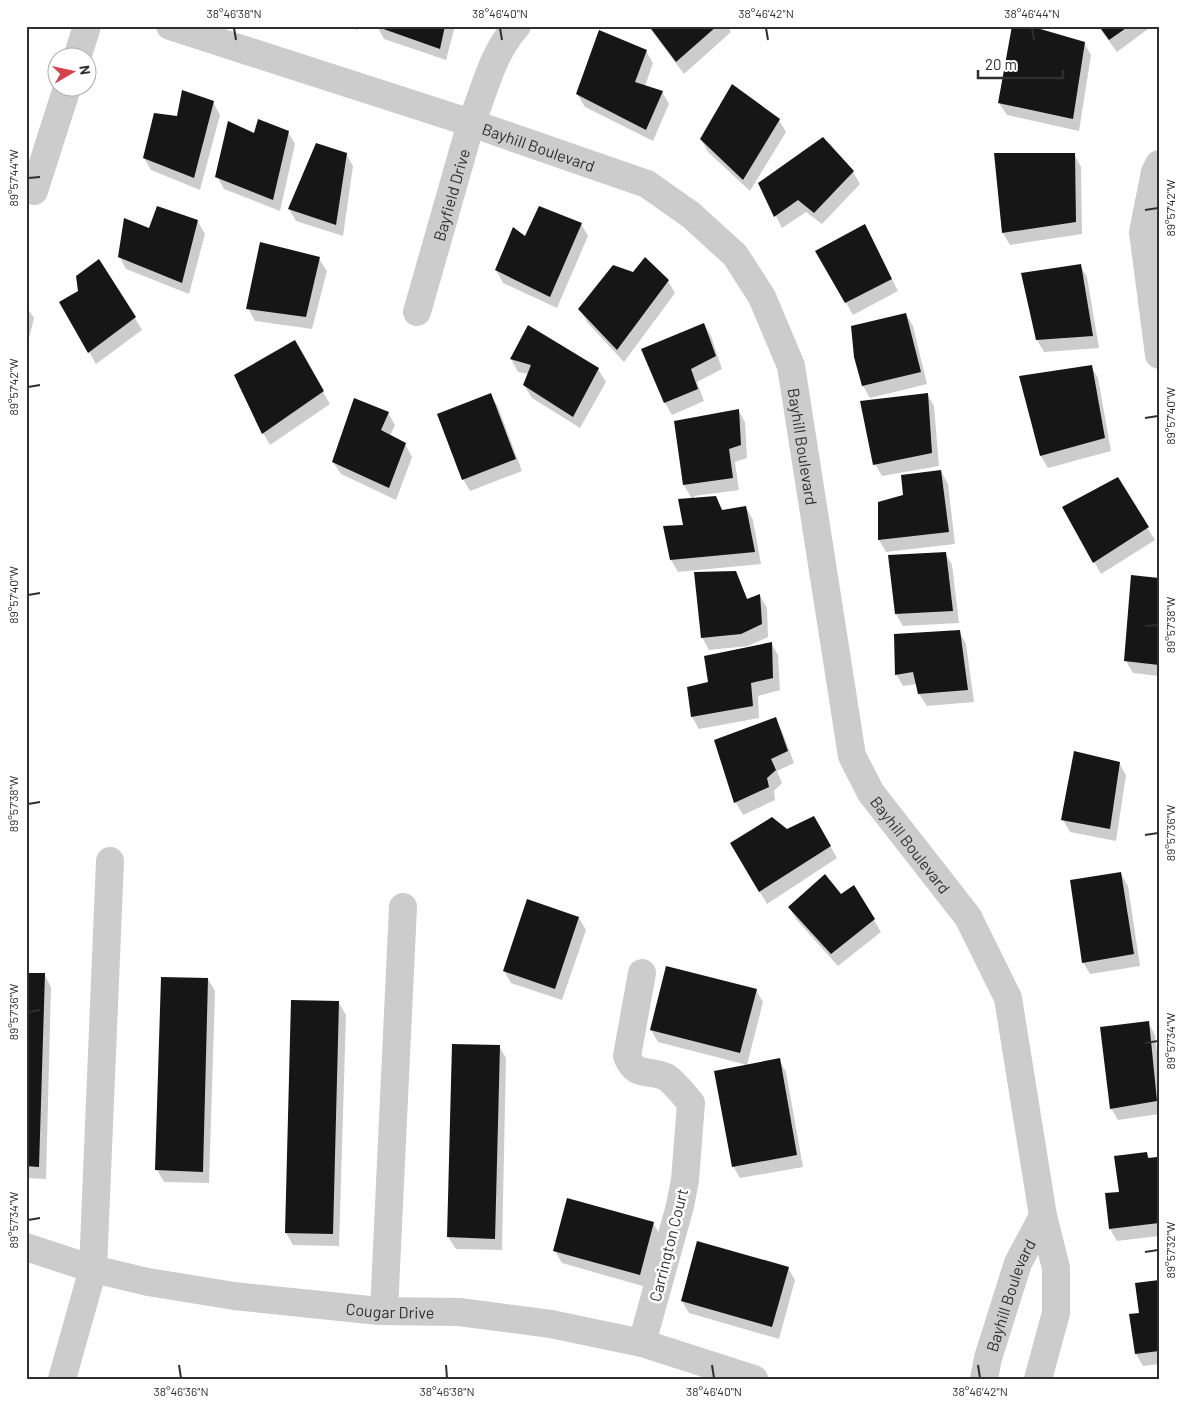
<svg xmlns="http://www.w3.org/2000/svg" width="1185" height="1405" font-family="Barlow,sans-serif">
	<rect width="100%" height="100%" fill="#fff"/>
	<g fill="#0003">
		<polygon points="343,26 359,26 358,30"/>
		<polygon points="377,26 455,26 446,60 384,39"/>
		<polygon points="648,26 727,26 731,32 684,74"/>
		<polygon points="1098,26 1152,26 1117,52"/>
		<polygon points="1084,43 1091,55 1079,131 1007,115 999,103"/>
		<polygon points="646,51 653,63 645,86 662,92 669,104 653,141 585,107 577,94"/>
		<polygon points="732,86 779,120 786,132 750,191 708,152 701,139"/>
		<polygon points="213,102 220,115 200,190 151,170 144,158"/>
		<polygon points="288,132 295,144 280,211 224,189 217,176 254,135"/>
		<polygon points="346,154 353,166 343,236 296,221 289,209"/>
		<polygon points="1074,154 1081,167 1082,234 1010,245 1003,233"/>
		<polygon points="853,172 860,184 822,224 806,212 782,228 760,184"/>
		<polygon points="158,208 198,222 205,234 189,294 126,269 119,256 150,230"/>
		<polygon points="581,224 588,236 557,308 503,283 496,270"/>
		<polygon points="871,237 898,291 853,315 817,251"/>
		<polygon points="319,259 327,271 312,329 255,321 248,308"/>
		<polygon points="1080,265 1087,277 1099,348 1044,352 1037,340"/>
		<polygon points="633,274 668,281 675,293 624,362 587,322 580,309"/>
		<polygon points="61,303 135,318 142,330 96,364"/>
		<polygon points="26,306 34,318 26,351"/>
		<polygon points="906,314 913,326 927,384 870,398 863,386"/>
		<polygon points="704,324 711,336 722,369 697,382 704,401 672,415 665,403 643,349"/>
		<polygon points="529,327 598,369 606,382 580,428 532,398 524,385 529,374 518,372 511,359"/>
		<polygon points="294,342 330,404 270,445 263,433"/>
		<polygon points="1091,366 1098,378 1111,451 1048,468 1041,456 1020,377"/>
		<polygon points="927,394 934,406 939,466 882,476 875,464"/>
		<polygon points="491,395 498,407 522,471 470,491 463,479"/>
		<polygon points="738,410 745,422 747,458 735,462 739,490 694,496 694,499 715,497 723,511 746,507 753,520 761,564 678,572 671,560 685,526 692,499 684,485"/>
		<polygon points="388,413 395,425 390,436 405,444 412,457 396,500 341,474 333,462"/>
		<polygon points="941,471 948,484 955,544 886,552 879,540 880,503 904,496"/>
		<polygon points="1117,479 1155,540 1101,574 1064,507"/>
		<polygon points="945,553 952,565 959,623 903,626 896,614"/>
		<polygon points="735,572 748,600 760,596 767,608 768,637 748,646 709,650 702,637"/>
		<polygon points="1159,579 1159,676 1133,673 1126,661"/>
		<polygon points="959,631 966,644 974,702 927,706 919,694 917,684 903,686 896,674"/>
		<polygon points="771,643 778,655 780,690 758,696 759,718 699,729 692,717 709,683"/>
		<polygon points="775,719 782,731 794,763 777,771 782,783 774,791 775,800 743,815 736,803 716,740"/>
		<polygon points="1119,763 1126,775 1116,841 1070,832 1063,820"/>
		<polygon points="814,818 837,858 767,904 731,843 787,830"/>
		<polygon points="1121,874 1128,886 1140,966 1090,974 1083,962"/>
		<polygon points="789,907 874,920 881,932 838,966 796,919"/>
		<polygon points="579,918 586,930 562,1000 511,983 504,971"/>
		<polygon points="26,974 44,974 51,987 46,1179 26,1178"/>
		<polygon points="162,978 208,979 215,991 209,1183 164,1182 157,1170"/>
		<polygon points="756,990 763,1002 747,1065 658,1042 651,1030"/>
		<polygon points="339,1003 346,1015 339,1246 293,1245 286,1233"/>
		<polygon points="1148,1022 1155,1035 1159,1069 1159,1114 1118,1120 1111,1108"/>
		<polygon points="454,1045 499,1046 506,1058 502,1250 456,1249 448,1237"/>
		<polygon points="779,1060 786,1072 803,1167 740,1178 733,1166"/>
		<polygon points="1147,1153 1150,1159 1156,1159 1159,1163 1159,1236 1117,1241 1110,1229 1106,1194 1120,1193"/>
		<polygon points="653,1223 660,1235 646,1287 562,1263 555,1251"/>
		<polygon points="788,1268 795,1280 779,1339 689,1313 682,1301"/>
		<polygon points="1159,1281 1159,1364 1143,1366 1136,1354 1131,1315 1140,1314"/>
	</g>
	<g fill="#161616">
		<polygon points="375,26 445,26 440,49"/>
		<polygon points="649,26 717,26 676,62"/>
		<polygon points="1012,26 1030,26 1085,42 1073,119 998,103"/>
		<polygon points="1099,26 1129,26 1109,40"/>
		<polygon points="599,30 647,50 635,82 663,91 646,130 576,94"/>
		<polygon points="732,84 780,119 743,180 700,139"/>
		<polygon points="182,90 214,101 194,178 143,158 154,113 177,116"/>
		<polygon points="258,119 289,131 273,200 215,177 228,121 254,133"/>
		<polygon points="823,137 854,171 814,213 798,200 774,217 758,183"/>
		<polygon points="316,143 347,153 336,225 288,209"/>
		<polygon points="994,153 1075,153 1076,222 1002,233"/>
		<polygon points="157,206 198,220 182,283 118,257 124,218 149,228"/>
		<polygon points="539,206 582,223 550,297 495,270 513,227 525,236"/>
		<polygon points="865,224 892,279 845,303 815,251"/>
		<polygon points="260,242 320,257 306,317 246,309"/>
		<polygon points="645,257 669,280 617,350 578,309 613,265 633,272"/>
		<polygon points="99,259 136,317 88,353 59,302 78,291 76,276"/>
		<polygon points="1081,264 1093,336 1036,340 1021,273"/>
		<polygon points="906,313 921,372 862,386 854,357 851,326"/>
		<polygon points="704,323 716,356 691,369 698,389 664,403 641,349"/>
		<polygon points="528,325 599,368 573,417 523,385 531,365 510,359"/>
		<polygon points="295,340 324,391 262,434 234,375"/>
		<polygon points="1092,365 1105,438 1040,456 1019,376"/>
		<polygon points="491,393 516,459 462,480 437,414"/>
		<polygon points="928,393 932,453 873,465 860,401"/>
		<polygon points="354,398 389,412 381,430 406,443 389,488 332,462"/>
		<polygon points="739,409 741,445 729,449 733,478 683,485 674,421"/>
		<polygon points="941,470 949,532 878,540 878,502 903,495 901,475"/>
		<polygon points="1118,477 1149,527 1093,563 1062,507"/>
		<polygon points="716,496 722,510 746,506 755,552 670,560 663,526 683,525 678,499"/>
		<polygon points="946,552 953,611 895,614 888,555"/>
		<polygon points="736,571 747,599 760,594 762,624 741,634 701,638 694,572"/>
		<polygon points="1131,575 1159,578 1159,665 1124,661"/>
		<polygon points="960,630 968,690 918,694 913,672 895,675 894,634"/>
		<polygon points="772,642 773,678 751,683 753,706 691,717 687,687 708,682 704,656"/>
		<polygon points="776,717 788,751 771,759 776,770 767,778 769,787 734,803 714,740"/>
		<polygon points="1074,751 1120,762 1110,829 1061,820"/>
		<polygon points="814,816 831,846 759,892 730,843 772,817 787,829"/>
		<polygon points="1121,872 1134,954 1082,963 1070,880"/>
		<polygon points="825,874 841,894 854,885 875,919 831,954 788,907"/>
		<polygon points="527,899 579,917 555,989 503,971"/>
		<polygon points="666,966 757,989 740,1053 650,1030"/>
		<polygon points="26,973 45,973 39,1167 26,1166"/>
		<polygon points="161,977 208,978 203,1172 155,1170"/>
		<polygon points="291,1000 339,1001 333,1234 285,1233"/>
		<polygon points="1149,1021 1157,1101 1110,1109 1100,1027"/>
		<polygon points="452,1044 500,1045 495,1239 447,1237"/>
		<polygon points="780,1058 797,1155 732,1167 714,1071"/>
		<polygon points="1147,1152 1148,1158 1157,1157 1159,1171 1159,1223 1109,1229 1105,1193 1119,1192 1114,1156"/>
		<polygon points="567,1198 654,1222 640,1275 553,1251"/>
		<polygon points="697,1241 789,1267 772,1327 681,1301"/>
		<polygon points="1159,1280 1159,1351 1135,1354 1129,1314 1139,1313 1135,1283"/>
	</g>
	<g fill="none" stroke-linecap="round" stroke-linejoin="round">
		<g stroke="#ccc" stroke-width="28">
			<path id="s1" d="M 170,26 L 471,123 L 647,184 L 691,215 L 735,255 L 762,297 L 791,366 L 852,756 L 871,793 L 968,917 L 1008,998 L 1043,1216 L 1056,1268 L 1056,1313 L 1038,1379"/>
			<polyline points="77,58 87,26"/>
			<polyline points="1159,164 1155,172 1143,232 1159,355"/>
			<polyline points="34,191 67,88"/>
			<path id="s2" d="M 417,312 L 471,123 C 485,90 492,53 517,26"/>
			<path d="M 642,973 L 627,1056 C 635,1078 649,1069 666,1077 C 673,1081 685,1096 691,1103 L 685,1180 L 680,1206 L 642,1343"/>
			<path id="s3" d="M 26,1247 L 93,1269 L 148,1282 L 234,1296 L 379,1311 L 459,1312 L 551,1324 L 642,1343 L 754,1379"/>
			<polyline points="384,1311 403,907"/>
			<polyline points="62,1379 93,1269 110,861"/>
			<path id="s4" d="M 984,1379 L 988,1358 L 1018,1263 L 1043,1216"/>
		</g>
	</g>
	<path fill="none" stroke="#2f2f2f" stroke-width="2" d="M 234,28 L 236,40M 500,28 L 502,40M 766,28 L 768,40M 1032,28 L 1034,40M 28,178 L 40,177M 1145,210 L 1158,208M 28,387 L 40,385M 1145,418 L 1158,416M 28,595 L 40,593M 1145,626 L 1158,625M 28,804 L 40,802M 1145,835 L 1158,833M 28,1012 L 40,1010M 1145,1043 L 1158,1041M 28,1220 L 40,1218M 1145,1252 L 1158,1250M 179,1365 L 181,1378M 446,1365 L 447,1378M 712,1365 L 714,1378M 978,1365 L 980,1378"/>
	<g text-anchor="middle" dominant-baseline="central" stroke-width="5" stroke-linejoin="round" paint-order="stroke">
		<g font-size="16" fill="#2f2f2f" stroke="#fff">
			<text stroke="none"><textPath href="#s1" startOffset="388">Bayhill Boulevard</textPath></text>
			<text stroke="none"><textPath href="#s2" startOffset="122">Bayfield Drive</textPath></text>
			<text stroke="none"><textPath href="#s1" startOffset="822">Bayhill Boulevard</textPath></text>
			<text stroke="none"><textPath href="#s1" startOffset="1242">Bayhill Boulevard</textPath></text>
			<text transform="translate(668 1245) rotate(-76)">Carrington Court</text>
			<text stroke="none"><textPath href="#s4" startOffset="88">Bayhill Boulevard</textPath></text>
			<text stroke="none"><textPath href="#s3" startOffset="371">Cougar Drive</textPath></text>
		</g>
	</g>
	<rect width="1185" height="1405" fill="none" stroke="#ffffff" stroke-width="55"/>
	<g transform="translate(72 72) rotate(81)"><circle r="24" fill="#ffffff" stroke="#acacac"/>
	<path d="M0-4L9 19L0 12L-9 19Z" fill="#d6414b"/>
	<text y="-8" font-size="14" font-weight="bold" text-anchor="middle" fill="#2f2f2f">N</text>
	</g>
	<path d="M978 70v8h85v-8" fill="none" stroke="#2f2f2f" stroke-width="2.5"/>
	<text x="985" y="70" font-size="15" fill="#2f2f2f" stroke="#ffffff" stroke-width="4" paint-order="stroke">20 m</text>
	<rect x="28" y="28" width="1130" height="1350" fill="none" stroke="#2f2f2f" stroke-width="2"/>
	<g font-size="12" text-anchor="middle" fill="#2f2f2f">
		<text x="234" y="18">38°46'38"N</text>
		<text x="500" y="18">38°46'40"N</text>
		<text x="766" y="18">38°46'42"N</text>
		<text x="1032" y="18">38°46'44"N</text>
		<text transform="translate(14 178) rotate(-90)" y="4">89°57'44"W</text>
		<text transform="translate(1171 208) rotate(-90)" y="4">89°57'42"W</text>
		<text transform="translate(14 387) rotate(-90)" y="4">89°57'42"W</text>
		<text transform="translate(1171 416) rotate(-90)" y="4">89°57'40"W</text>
		<text transform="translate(14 595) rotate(-90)" y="4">89°57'40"W</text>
		<text transform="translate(1171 625) rotate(-90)" y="4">89°57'38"W</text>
		<text transform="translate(14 804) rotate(-90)" y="4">89°57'38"W</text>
		<text transform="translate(1171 833) rotate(-90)" y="4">89°57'36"W</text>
		<text transform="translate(14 1012) rotate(-90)" y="4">89°57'36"W</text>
		<text transform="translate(1171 1041) rotate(-90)" y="4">89°57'34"W</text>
		<text transform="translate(14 1220) rotate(-90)" y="4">89°57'34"W</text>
		<text transform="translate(1171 1250) rotate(-90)" y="4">89°57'32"W</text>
		<text x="181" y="1396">38°46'36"N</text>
		<text x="447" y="1396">38°46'38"N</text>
		<text x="714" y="1396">38°46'40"N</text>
		<text x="980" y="1396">38°46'42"N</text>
	</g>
</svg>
